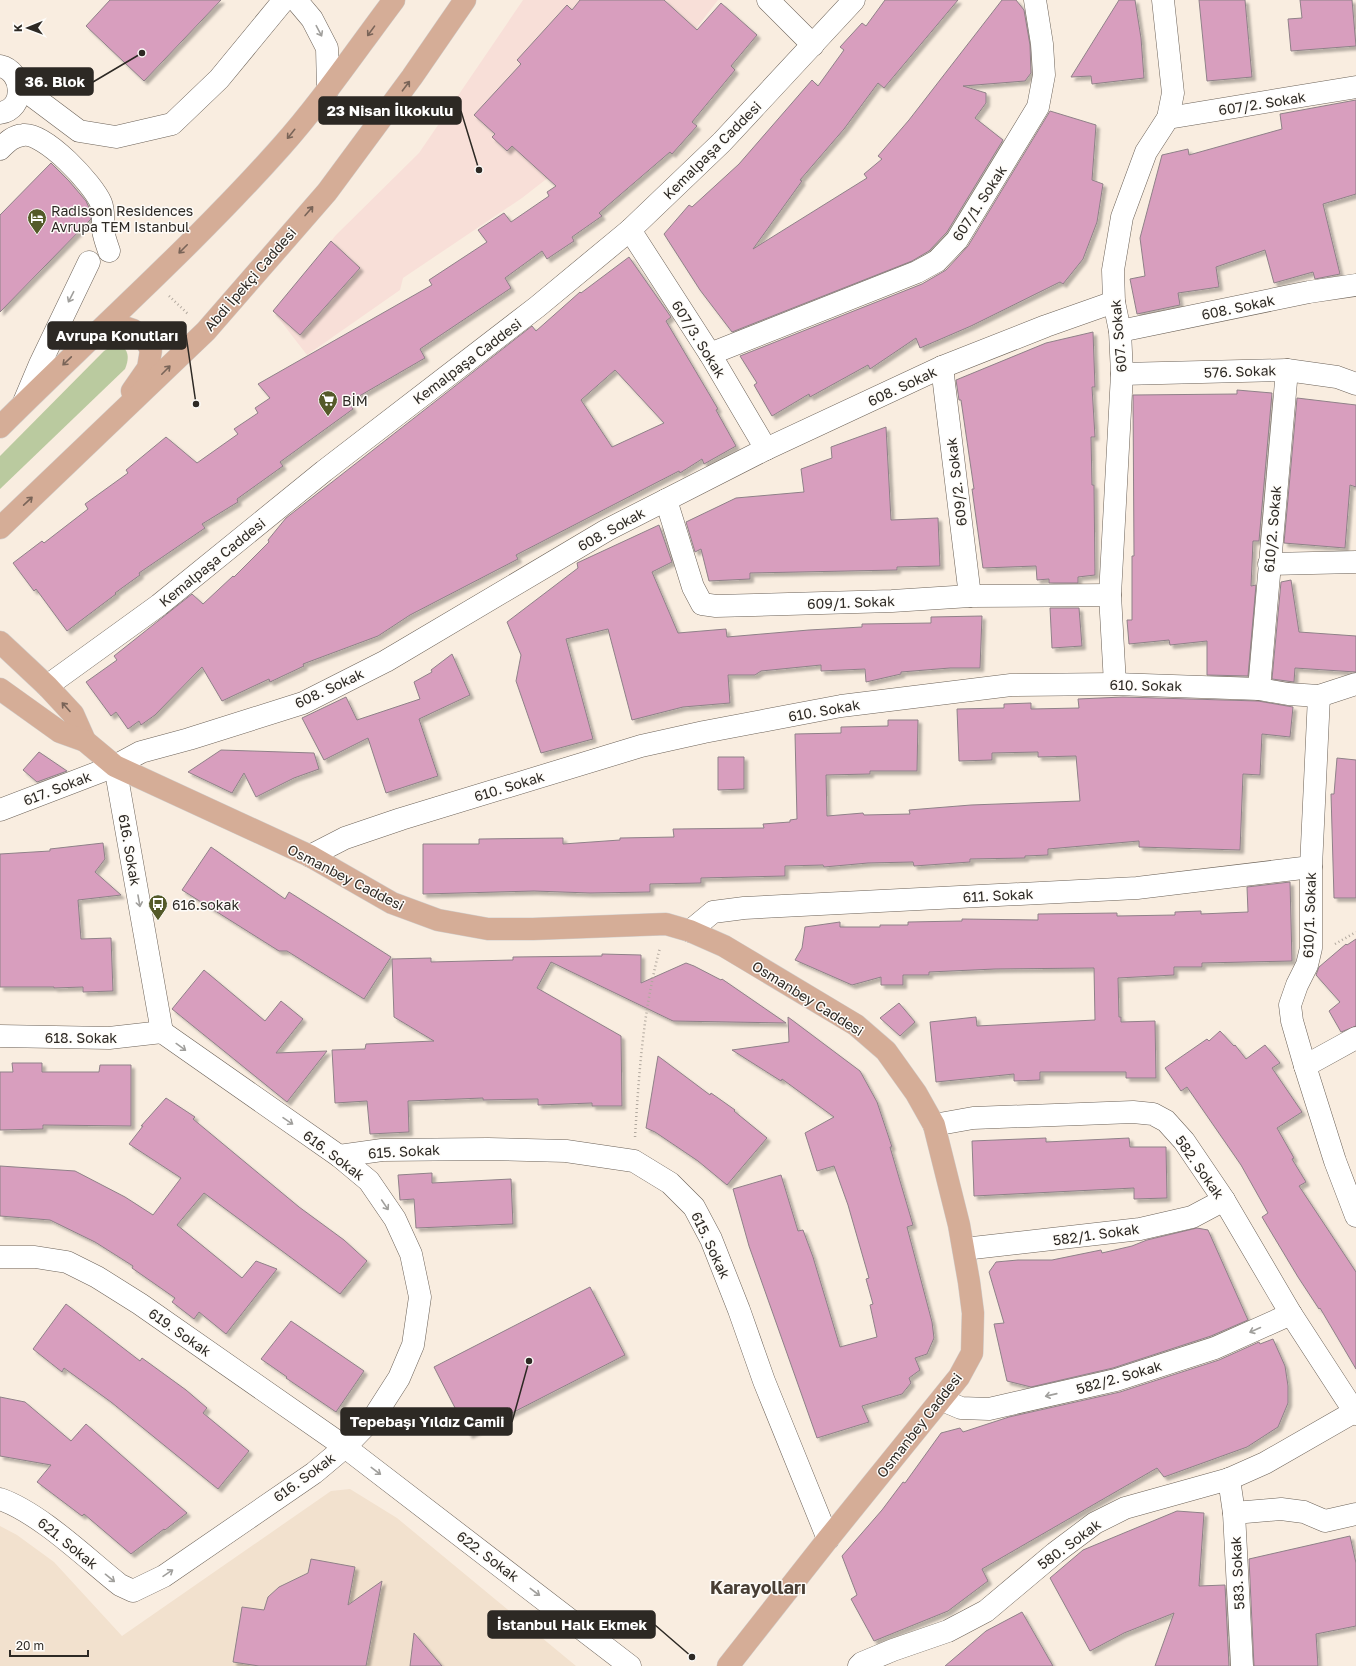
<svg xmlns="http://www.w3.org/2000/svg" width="1356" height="1666" font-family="'Golos Text',sans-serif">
	<defs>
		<filter id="shadow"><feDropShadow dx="3.5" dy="3.5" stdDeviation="1" flood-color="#0004"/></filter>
	</defs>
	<rect width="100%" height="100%" fill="#f9ede0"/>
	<polygon fill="#f2e1ce" points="350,1489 397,1518 576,1666 0,1666 0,1526 17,1535 54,1562 122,1636 331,1491"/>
	<polygon fill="#f8dfd8" points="523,0 718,0 678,52 617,124 522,198 403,278 400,290 307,355 273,311 336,235 419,153"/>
	<path fill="#baca9f" d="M 114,345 C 129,346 130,357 125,369 L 0,489 L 0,456 L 104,351 Z"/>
	<g fill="#d89ebe" stroke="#8f8188" fill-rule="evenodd" filter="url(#shadow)">
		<polygon points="110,0 221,0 144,81 86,26"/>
		<polygon points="580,0 664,0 697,30 721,3 757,35 731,66 735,70 692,122 697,126 672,154 670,152 599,213 602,216 572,237 574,241 547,259 542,251 505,278 511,288 420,349 425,358 349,402 353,409 280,462 283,466 237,499 238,502 202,524 205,528 139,573 140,575 115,593 116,594 67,631 36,589 34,591 13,563 42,541 44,543 88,509 85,504 128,473 126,470 166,437 197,463 238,434 234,429 258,413 255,408 270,398 258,384 432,285 429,280 487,242 478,230 504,213 511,222 549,196 547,192 556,186 512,146 507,151 492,137 495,134 474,115 521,64 517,60 567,5 572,10"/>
		<polygon points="885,0 958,0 884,88 878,83 844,129 800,180 802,181 753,249 867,178 864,174 882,159 878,156 909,120 1002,0 1016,0 1024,10 1030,45 1031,73 1025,81 963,86 986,93 986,103 975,118 1003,140 947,232 929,251 912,261 732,332 700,290 664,234 689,205 692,207 739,164 812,80 818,86 844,50 840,47 862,23 866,26"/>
		<polygon points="1119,0 1135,0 1141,38 1144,78 1092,84 1091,76 1071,77"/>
		<polygon points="1199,0 1245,0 1252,77 1207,81"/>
		<polygon points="1300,0 1352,0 1356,46 1291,51 1288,19 1302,18"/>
		<polygon points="1356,100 1356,194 1323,204 1340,274 1315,279 1313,272 1274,283 1265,250 1216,267 1219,287 1178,293 1180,305 1137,314 1130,279 1145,276 1140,238 1162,155 1188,149 1189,155 1282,129 1280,114"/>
		<polygon points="1050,111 1096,125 1092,180 1103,184 1097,222 1083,259 1063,284 1060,282 971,326 920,348 916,338 870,369 868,365 810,397 809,394 772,416 754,385 757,383 740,356 922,284 946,270 968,246"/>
		<polygon points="51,163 69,181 86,201 90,210 91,219 0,312 0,215"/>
		<polygon points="331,241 360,268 300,335 273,311"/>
		<path d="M 629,257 L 671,317 L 666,321 L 718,409 L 716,410 L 736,446 L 704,464 L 702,459 L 680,473 L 679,471 L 516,555 L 518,559 L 410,615 L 378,636 L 303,664 L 304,666 L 270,682 L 269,679 L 222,701 L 202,667 L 155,715 L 141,725 L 139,721 L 128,729 L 116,712 L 111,716 L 86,682 L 117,660 L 114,656 L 192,594 L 203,604 L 233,576 L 234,577 L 269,542 L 268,540 L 286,518 L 532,326 L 536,331 L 580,292 L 581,293 ZM 615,370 L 664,423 L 612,447 L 581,400 Z"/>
		<polygon points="1093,332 1095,387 1092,387 1095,437 1091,437 1092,485 1094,485 1095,575 1078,577 1078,583 1049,583 1049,579 1037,580 1036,566 983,568 972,489 974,489 961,400 959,400 956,380 1046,343"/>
		<polygon points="1237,390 1272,393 1259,541 1253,541 1251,586 1256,585 1248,676 1207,675 1207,641 1170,645 1169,640 1129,644 1127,620 1132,620 1132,556 1134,556 1133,395 1237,394"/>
		<polygon points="1297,398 1356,405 1356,487 1350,485 1345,548 1284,543"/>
		<polygon points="886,427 891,520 938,518 940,566 897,567 897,570 750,573 750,579 709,581 701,549 695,552 686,522 736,498 804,492 801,469 832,458 831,447"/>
		<polygon points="659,525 672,562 652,572 678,633 726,629 727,637 809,630 862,627 862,624 931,623 931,617 982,616 980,668 950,668 901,672 901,674 866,682 865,669 821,671 821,665 761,671 755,675 728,675 730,703 683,707 632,720 608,629 566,639 593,739 541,753 516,681 521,655 507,622 578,568 577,563"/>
		<polygon points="1291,580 1299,632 1356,636 1356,672 1295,668 1294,682 1272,679 1281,582"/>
		<polygon points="1050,608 1079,608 1082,646 1052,648"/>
		<polygon points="452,654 470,695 419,719 438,776 386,793 368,738 324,760 302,718 346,697 357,720 420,699 414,682 432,672 431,670"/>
		<polygon points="1123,697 1258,701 1293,707 1290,737 1262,734 1260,775 1243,774 1240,850 1139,847 1139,841 1048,849 1048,855 1025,856 1025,858 970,859 970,862 914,866 913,862 868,863 824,867 823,865 785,866 785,876 701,878 701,883 650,884 650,892 590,893 534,891 423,894 423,844 479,844 479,839 563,838 563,844 620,840 620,838 674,837 673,829 764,828 763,824 790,822 790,820 797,819 795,734 841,733 841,727 888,726 888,720 918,720 917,771 870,771 870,774 826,775 827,816 863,813 864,815 910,814 909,810 971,805 1080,801 1076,756 1038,757 1038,752 992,753 992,760 959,761 957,709 1004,708 1004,704 1031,703 1031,709 1079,708 1078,699"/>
		<polygon points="221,750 314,753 319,769 294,778 256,797 244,773 232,793 188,772"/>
		<polygon points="39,752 67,771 37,782 23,770"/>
		<polygon points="718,757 744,757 744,789 718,790"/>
		<polygon points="1337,758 1356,760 1356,898 1334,898 1331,794 1334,794"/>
		<polygon points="103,843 105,859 95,872 121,895 78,900 81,939 111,938 113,991 83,992 83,987 54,988 54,987 0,987 0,854 50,851 50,849"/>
		<polygon points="211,847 285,899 289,892 391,957 364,999 287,951 279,951 182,890"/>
		<polygon points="1290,882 1292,961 1202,963 1202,967 1174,967 1174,975 1118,978 1119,1017 1121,1017 1121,1022 1155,1021 1156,1078 1126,1078 1126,1072 1040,1072 1040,1080 1014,1081 1014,1074 936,1082 930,1022 976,1017 977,1026 1095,1020 1094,968 995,969 929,972 929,975 903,975 903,985 881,985 881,977 852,985 795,960 802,948 805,927 840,922 840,927 880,927 880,925 908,925 908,922 962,921 962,919 1038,920 1038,914 1117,913 1117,916 1175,915 1175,912 1201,911 1201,914 1248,912 1247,887"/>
		<polygon points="1356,939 1356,1026 1341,1032 1329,1011 1340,1002 1316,975 1319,967 1346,944 1347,945"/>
		<polygon points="602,954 641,955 641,983 686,963 694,966 721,980 722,979 786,1023 673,1021 551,962 537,988 621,1036 622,1106 592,1106 592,1103 538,1105 538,1099 483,1100 483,1098 408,1101 409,1132 370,1134 367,1101 335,1103 332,1050 365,1049 366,1044 434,1041 394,1017 392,959 431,958 431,962 513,960 513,957 602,956"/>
		<polygon points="204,970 265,1021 281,1001 303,1019 276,1053 327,1051 287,1102 172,1009"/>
		<polygon points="899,1003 915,1022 900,1036 880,1018"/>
		<polygon points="788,1017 860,1071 877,1102 892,1147 890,1147 913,1225 907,1227 932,1322 934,1338 927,1354 915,1358 920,1370 909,1378 911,1383 902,1394 862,1406 869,1422 817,1438 749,1246 733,1189 781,1175 798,1231 803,1230 813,1257 840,1347 877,1337 870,1305 873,1304 866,1279 869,1278 848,1205 834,1166 817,1171 805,1133 834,1117 782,1079 781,1081 732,1050 789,1042"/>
		<polygon points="1220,1031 1234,1046 1235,1045 1246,1059 1265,1045 1280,1063 1272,1068 1302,1112 1277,1128 1294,1158 1292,1159 1306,1182 1299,1186 1356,1272 1356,1369 1320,1308 1319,1309 1298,1277 1262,1217 1268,1213 1241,1165 1187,1087 1181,1091 1165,1068 1207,1039 1209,1041"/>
		<polygon points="658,1056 710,1095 711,1093 735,1110 734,1111 767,1138 727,1185 698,1161 655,1132 646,1128"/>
		<polygon points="12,1063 42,1063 42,1072 99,1072 100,1065 131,1065 131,1126 43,1125 43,1129 0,1130 0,1072 13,1072"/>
		<polygon points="166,1098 195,1117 193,1119 299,1207 344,1240 367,1261 340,1294 204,1193 177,1225 242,1278 256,1261 277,1269 226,1334 199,1312 194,1319 172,1302 175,1298 132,1268 133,1266 95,1242 50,1220 0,1216 0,1166 75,1171 125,1197 153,1215 181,1178 129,1144 143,1126 141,1126"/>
		<polygon points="1046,1138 1046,1142 1129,1138 1130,1147 1166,1147 1167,1198 1134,1199 1134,1188 974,1196 972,1141"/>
		<polygon points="432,1173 432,1183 511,1179 513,1224 416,1228 414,1199 400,1200 398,1175"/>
		<polygon points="1197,1228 1208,1230 1248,1320 1211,1336 1113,1368 1031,1387 1007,1381 994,1324 1004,1323 989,1272 996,1262 1018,1260 1052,1260 1101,1250 1102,1253 1132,1246 1147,1240"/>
		<polygon points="590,1287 625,1355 469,1435 434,1367"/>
		<polygon points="66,1304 140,1361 142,1358 186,1390 207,1408 203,1413 249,1451 218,1489 111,1402 64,1368 62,1372 33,1349"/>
		<polygon points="291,1321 364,1371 336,1412 286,1378 287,1377 261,1359"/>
		<polygon points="1273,1339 1285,1366 1288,1386 1288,1403 1278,1427 1247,1447 1164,1477 1157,1468 982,1569 988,1581 948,1611 874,1641 851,1599 857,1595 842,1556 882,1510 903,1482 905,1483 941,1433 960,1428 963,1432 1009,1417 1120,1392 1219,1360 1259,1342 1260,1344"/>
		<polygon points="0,1397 25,1402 71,1441 86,1424 187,1513 165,1530 164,1529 131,1554 84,1514 82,1516 37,1482 51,1465 0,1456"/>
		<polygon points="1177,1511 1204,1513 1199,1586 1225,1585 1229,1666 1155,1666 1174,1613 1124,1633 1090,1651 1050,1578 1083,1550"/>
		<polygon points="1350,1536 1356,1563 1356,1626 1316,1634 1318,1666 1254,1666 1249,1559"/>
		<polygon points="311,1559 355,1567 348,1605 382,1581 366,1666 259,1666 233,1662 242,1607 264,1610 268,1597 279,1587 308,1573"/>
		<polygon points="1022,1612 1053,1666 945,1666 986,1631"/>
		<polygon points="414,1633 442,1666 410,1666"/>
	</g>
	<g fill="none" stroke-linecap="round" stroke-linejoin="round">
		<g stroke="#6c6258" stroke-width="23">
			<g id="minor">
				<polyline points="296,0 312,19 327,48 328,89"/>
				<polyline points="768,0 813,45"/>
				<path d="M 0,66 C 24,71 26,109 0,113"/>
				<polyline points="19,86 79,131 116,137 172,124 219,79 284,0"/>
				<polyline points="1168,118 1356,87"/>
				<path d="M 0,149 C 7,142 13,136 23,135 C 45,132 93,184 101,203 C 105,214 102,220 103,230 C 104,237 107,245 109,251"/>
				<polyline points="630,230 710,354 766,449"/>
				<polyline points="1120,331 1309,292 1356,285"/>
				<polyline points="710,354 917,272 937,261 957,240 1038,107 1044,75 1042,44 1035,0"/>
				<polyline points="942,367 970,596"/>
				<polyline points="1122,374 1287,370 1337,377 1356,384"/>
				<polyline points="24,402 40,364 89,262"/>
				<polyline points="666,500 693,587 702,604 716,606 892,601 970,596 1110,595"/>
				<polyline points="1269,564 1356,562"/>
				<polyline points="1115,684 1110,595 1122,374 1120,331 1114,302 1113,270 1122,217 1146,152 1168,118 1173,93 1163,0"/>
				<polyline points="47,686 159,605 324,471 537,307 630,230 722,142 854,0"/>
				<polyline points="1259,689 1287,370"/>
				<polyline points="1319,696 1311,867 1311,948 1307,965 1297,985 1290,1005 1292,1021 1305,1066 1335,1161 1356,1216"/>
				<polyline points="0,810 115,766 141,752 189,739 303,703 386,661 607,530 766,449 942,367 1046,326 1114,302"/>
				<polyline points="310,856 345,838 401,819 641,746 704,732 841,706 1011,685 1115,684 1259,689 1288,694 1319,696 1356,684"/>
				<polyline points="690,931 713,912 744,908 1137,888 1311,867"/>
				<polyline points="0,1036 109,1038 162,1032"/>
				<polyline points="1305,1066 1356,1038"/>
				<polyline points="934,1125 973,1118 1133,1112 1153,1114 1166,1121 1184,1141 1224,1200 1291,1314 1356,1414"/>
				<polyline points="339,1156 382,1150 488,1149 566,1151 634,1161 670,1183 694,1207 711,1239 739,1310 764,1381 828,1539"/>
				<polyline points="964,1249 1140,1229 1192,1217 1224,1200"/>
				<polyline points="0,1257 35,1257 67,1262 97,1277 140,1304 345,1447 630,1666"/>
				<polyline points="942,1400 961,1408 989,1409 1116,1380 1215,1348 1291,1314"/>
				<polyline points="1229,1479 1234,1513 1242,1666"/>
				<path d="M 0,1499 C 40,1513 86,1558 120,1585 L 133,1591 L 164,1576 L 314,1473 L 345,1447 L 374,1417 L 399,1378 L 413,1345 L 420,1297 L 411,1254 L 395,1219 L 369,1181 L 339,1156 L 162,1032 L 115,766"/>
				<polyline points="1234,1513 1281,1509 1304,1512 1325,1521 1356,1514"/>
				<polyline points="859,1666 862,1663 893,1650 948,1631 986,1611 1055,1553 1095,1523 1125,1508 1229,1479 1265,1463 1354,1412"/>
			</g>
		</g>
		<g stroke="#d1d0cf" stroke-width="23">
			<g id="major">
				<polyline points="97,333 105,329 121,326 133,330 146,341 151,350 148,368 132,391"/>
				<path d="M 0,427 C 94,333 193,246 281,147 C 322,101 357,49 394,0"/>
				<polyline points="0,528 206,331 327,192 412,77 465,0"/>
				<polyline points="0,642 47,686 73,714 85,741"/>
				<polyline points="0,689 60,732 85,741 115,766 310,856 392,903 438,920 488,929 533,929 666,924 690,931 724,946 856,1025 886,1051 916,1093 934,1125 959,1225 969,1282 973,1313 972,1353 959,1377 828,1539 728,1666"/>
			</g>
		</g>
		<g stroke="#b1a89e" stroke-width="2.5" stroke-dasharray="1 3" stroke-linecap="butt">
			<polyline points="169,296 189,315"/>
			<polyline points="1335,944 1356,932"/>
			<path d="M 635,1137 C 639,1073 643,1010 660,948"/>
		</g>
		<use href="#minor" stroke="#fff" stroke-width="22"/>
		<use href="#major" stroke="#d5ad97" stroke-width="22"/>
	</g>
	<defs><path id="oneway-shaft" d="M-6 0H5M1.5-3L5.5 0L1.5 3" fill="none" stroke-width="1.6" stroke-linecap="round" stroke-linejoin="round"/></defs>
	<g stroke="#a09f9c">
		<use href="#oneway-shaft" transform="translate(319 31) rotate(62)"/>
		<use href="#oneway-shaft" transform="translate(71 297) rotate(117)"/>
		<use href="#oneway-shaft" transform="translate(139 901) rotate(80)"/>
		<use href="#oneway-shaft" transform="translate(181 1047) rotate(36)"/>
		<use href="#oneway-shaft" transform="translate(288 1121) rotate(34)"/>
		<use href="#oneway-shaft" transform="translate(385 1205) rotate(56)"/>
		<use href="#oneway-shaft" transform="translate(1255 1330) rotate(156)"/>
		<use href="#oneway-shaft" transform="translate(1051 1395) rotate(167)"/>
		<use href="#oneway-shaft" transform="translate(376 1471) rotate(37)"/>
		<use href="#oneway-shaft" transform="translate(168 1573) rotate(-34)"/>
		<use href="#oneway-shaft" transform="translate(110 1578) rotate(39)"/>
		<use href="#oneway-shaft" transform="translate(535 1592) rotate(37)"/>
	</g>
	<g stroke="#796458">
		<use href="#oneway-shaft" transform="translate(371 31) rotate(126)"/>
		<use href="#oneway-shaft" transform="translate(406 86) rotate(-53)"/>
		<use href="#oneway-shaft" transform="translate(291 134) rotate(129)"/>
		<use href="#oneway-shaft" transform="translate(309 211) rotate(-49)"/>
		<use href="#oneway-shaft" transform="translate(183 249) rotate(135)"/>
		<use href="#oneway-shaft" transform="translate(67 361) rotate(136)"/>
		<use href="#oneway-shaft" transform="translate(166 370) rotate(-45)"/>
		<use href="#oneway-shaft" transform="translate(28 501) rotate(-43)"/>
		<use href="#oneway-shaft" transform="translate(66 707) rotate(-132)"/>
	</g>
	<defs>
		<g id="hotel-pin" transform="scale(1)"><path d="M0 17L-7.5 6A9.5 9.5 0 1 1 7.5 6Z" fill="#545a29" stroke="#fefcf9"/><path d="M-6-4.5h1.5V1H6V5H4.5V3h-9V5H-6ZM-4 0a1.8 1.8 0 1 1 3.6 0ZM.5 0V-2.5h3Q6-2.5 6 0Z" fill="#fff"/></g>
		<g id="supermarket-pin" transform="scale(1)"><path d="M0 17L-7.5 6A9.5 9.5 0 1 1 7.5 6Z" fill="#545a29" stroke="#fefcf9"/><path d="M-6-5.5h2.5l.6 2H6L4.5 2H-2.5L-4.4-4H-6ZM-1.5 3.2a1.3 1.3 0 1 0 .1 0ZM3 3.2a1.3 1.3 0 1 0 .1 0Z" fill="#fff"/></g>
		<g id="bus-pin" transform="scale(1)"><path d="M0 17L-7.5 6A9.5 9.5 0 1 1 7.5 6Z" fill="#545a29" stroke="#fefcf9"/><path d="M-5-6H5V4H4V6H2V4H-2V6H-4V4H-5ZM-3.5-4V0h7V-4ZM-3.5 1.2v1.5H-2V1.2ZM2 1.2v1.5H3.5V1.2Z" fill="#fff"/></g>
	</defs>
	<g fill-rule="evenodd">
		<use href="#hotel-pin" x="37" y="218"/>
		<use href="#supermarket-pin" x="328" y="400"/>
		<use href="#bus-pin" x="158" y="904"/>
	</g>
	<g text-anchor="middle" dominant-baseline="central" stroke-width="3" stroke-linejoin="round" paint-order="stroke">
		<g font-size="14" fill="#2d2924" stroke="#fefcf9">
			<text transform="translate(1262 103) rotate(-9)">607/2. Sokak</text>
			<text transform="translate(712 150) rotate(-45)">Kemalpaşa Caddesi</text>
			<text transform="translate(979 203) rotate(-57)">607/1. Sokak</text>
			<text transform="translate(250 279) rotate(-49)">Abdi İpekçi Caddesi</text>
			<text transform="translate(1238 307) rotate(-12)">608. Sokak</text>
			<text transform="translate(1118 336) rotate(-95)">607. Sokak</text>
			<text transform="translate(699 339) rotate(58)">607/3. Sokak</text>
			<text transform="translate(467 361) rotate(-37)">Kemalpaşa Caddesi</text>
			<text transform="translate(1240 371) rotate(-2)">576. Sokak</text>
			<text transform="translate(902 386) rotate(-25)">608. Sokak</text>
			<text transform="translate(956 482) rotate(-97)">609/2. Sokak</text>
			<text transform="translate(611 529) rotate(-29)">608. Sokak</text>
			<text transform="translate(1272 529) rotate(-85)">610/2. Sokak</text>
			<text transform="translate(212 562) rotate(-39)">Kemalpaşa Caddesi</text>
			<text transform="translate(851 602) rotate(-2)">609/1. Sokak</text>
			<text transform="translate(1146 685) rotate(1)">610. Sokak</text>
			<text transform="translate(329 688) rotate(-25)">608. Sokak</text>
			<text transform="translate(824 710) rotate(-10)">610. Sokak</text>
			<text transform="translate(509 786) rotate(-17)">610. Sokak</text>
			<text transform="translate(57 788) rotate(-21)">617. Sokak</text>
			<text transform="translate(130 850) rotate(80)">616. Sokak</text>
			<text transform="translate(346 877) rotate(27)">Osmanbey Caddesi</text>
			<text transform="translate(998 895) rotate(-3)">611. Sokak</text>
			<text transform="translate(1309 915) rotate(-88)">610/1. Sokak</text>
			<text transform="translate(808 998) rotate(32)">Osmanbey Caddesi</text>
			<text x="81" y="1037">618. Sokak</text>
			<text transform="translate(404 1151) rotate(-3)">615. Sokak</text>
			<text transform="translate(334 1155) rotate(37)">616. Sokak</text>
			<text transform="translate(1200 1167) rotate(55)">582. Sokak</text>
			<text transform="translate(1096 1234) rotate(-8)">582/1. Sokak</text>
			<text transform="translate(711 1245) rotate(65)">615. Sokak</text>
			<text transform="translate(180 1332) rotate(35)">619. Sokak</text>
			<text transform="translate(1119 1377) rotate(-16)">582/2. Sokak</text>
			<text transform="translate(919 1425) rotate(-52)">Osmanbey Caddesi</text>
			<text transform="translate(304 1477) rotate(-36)">616. Sokak</text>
			<text transform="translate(68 1543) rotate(39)">621. Sokak</text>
			<text transform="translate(1069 1544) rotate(-36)">580. Sokak</text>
			<text transform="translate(488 1556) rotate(37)">622. Sokak</text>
			<text transform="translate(1237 1573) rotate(-93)">583. Sokak</text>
		</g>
		<g font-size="14" fill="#2d2924" stroke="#fefcf9" text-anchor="start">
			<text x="51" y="210">Radisson Residences<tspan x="51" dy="16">Avrupa TEM Istanbul</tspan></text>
			<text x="342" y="400">BİM</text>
			<text x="172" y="904">616.sokak</text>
		</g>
		<g font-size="18" font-weight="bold" fill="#483e34" stroke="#fefcf9">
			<text x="758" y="1587">Karayolları</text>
		</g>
	</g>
	<path fill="none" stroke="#2d2924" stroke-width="1.5" d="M142 53L93 82M479 170L461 111M196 404L186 335M529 1361L512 1422M692 1657L655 1625"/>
	<g fill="#2d2924" stroke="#fefcf9" stroke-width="1.5">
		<circle cx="142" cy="53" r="4"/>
		<circle cx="479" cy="170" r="4"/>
		<circle cx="196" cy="404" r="4"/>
		<circle cx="529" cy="1361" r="4"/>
		<circle cx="692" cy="1657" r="4"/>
	</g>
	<g fill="#2d2924" stroke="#2d2924" stroke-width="1.5">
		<rect x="16" y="68" width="77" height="27" rx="4"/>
		<rect x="319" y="97" width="142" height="27" rx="4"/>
		<rect x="48" y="322" width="138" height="27" rx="4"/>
		<rect x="341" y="1408" width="171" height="27" rx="4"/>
		<rect x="488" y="1611" width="167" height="27" rx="4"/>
	</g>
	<g font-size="15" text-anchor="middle" font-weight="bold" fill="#fff">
		<text x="55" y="87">36. Blok</text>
		<text x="390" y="116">23 Nisan İlkokulu</text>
		<text x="117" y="341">Avrupa Konutları</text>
		<text x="427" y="1427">Tepebaşı Yıldız Camii</text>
		<text x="572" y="1630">İstanbul Halk Ekmek</text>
	</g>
	<g transform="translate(28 28) rotate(269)" stroke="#fefcf9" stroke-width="3" paint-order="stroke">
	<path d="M0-3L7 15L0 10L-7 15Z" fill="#2d2924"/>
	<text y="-6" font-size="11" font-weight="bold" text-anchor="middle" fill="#2d2924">K</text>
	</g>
	<path d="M10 1650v6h78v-6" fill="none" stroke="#2d2924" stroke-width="2"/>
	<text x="16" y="1650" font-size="12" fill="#2d2924" stroke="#fefcf9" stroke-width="3" paint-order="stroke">20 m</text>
</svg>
